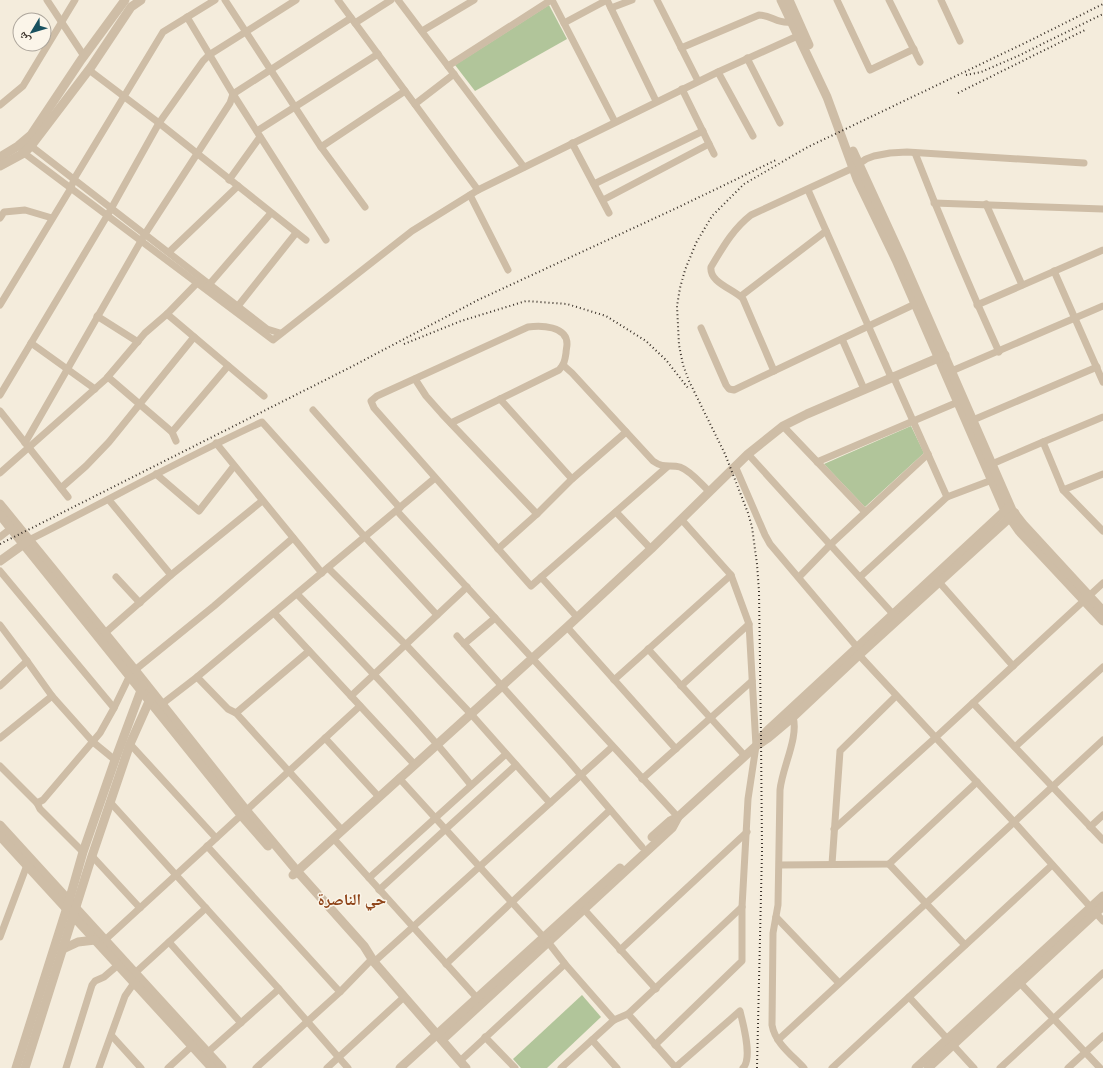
<svg xmlns="http://www.w3.org/2000/svg" width="1103" height="1068" font-family="'Fira Sans','Noto Naskh Arabic',sans-serif">
	<rect width="100%" height="100%" fill="#f4ecdc"/>
	<g fill="#b1c59a">
		<polygon points="549,5 567,39 475,91 455,65"/>
		<polygon points="911,426 924,453 865,507 824,464"/>
		<polygon points="582,995 601,1017 547,1068 521,1068 513,1059"/>
	</g>
	<g fill="none" stroke-linecap="round" stroke-linejoin="round">
		<g stroke="#cebda6" stroke-width="7">
			<polyline points="47,0 84,56"/>
			<polyline points="225,0 321,147 365,207"/>
			<polyline points="338,0 478,190"/>
			<polyline points="398,0 524,167"/>
			<polyline points="552,0 615,122"/>
			<polyline points="607,0 656,101"/>
			<polyline points="657,0 698,81"/>
			<polyline points="837,0 870,70 914,49"/>
			<polyline points="889,0 920,62"/>
			<polyline points="941,0 960,41"/>
			<polyline points="611,8 632,0"/>
			<polyline points="187,17 233,94 326,240"/>
			<polyline points="355,23 391,0"/>
			<polyline points="564,23 607,0"/>
			<polyline points="422,31 474,0"/>
			<path d="M 681,48 L 759,15 C 771,15 778,24 790,22"/>
			<polyline points="747,58 780,123"/>
			<polyline points="448,66 551,0"/>
			<polyline points="89,70 159,123 306,240"/>
			<polyline points="718,72 753,136"/>
			<polyline points="682,89 714,154"/>
			<polyline points="415,104 454,74"/>
			<polyline points="0,105 23,86 75,0"/>
			<polyline points="257,131 378,54"/>
			<polyline points="572,143 609,213"/>
			<polyline points="26,146 31,146 267,329 280,333"/>
			<polyline points="321,147 405,91"/>
			<polyline points="22,150 24,153 273,340 412,231 478,190 718,72 802,34"/>
			<path d="M 915,153 C 941,220 969,286 999,352"/>
			<polyline points="229,180 260,137"/>
			<polyline points="594,184 703,131"/>
			<polyline points="808,190 891,377"/>
			<polyline points="470,195 508,270"/>
			<polyline points="603,200 709,144"/>
			<polyline points="934,203 1103,209"/>
			<polyline points="986,204 1022,285"/>
			<polyline points="0,218 4,212 25,210 52,218"/>
			<polyline points="169,252 238,186"/>
			<polyline points="1054,271 1103,382"/>
			<polyline points="207,287 271,213"/>
			<polyline points="741,296 826,231"/>
			<polyline points="0,305 71,188 74,179 163,32 215,0"/>
			<polyline points="977,305 1103,250"/>
			<polyline points="238,306 296,233"/>
			<polyline points="167,314 264,396"/>
			<polyline points="97,316 138,342"/>
			<polyline points="701,328 726,385 729,389 734,390 915,304"/>
			<polyline points="842,339 864,389"/>
			<polyline points="31,343 95,389"/>
			<path d="M 563,365 L 572,373 L 653,461 C 664,469 670,464 680,467 C 691,471 701,484 709,491"/>
			<path d="M 774,371 L 743,299 C 734,289 709,283 711,267 C 723,247 733,229 751,215 L 853,168 L 866,159 L 874,156 L 890,153 L 907,152 L 1084,163"/>
			<polyline points="947,373 1103,306"/>
			<polyline points="893,376 947,497"/>
			<polyline points="108,377 172,432 176,441"/>
			<polyline points="415,379 426,396 442,414 537,514"/>
			<polyline points="0,395 107,216 159,123 203,61 209,55 296,0"/>
			<polyline points="500,399 572,479"/>
			<polyline points="313,410 400,508"/>
			<polyline points="0,411 68,497"/>
			<polyline points="973,420 1097,367"/>
			<path d="M 451,423 L 559,370 C 564,365 565,360 566,353 C 566,350 567,347 567,344 C 567,326 541,325 528,327 L 377,396 L 371,401 L 374,408 L 531,586 L 667,467"/>
			<polyline points="783,426 865,512"/>
			<polyline points="172,432 228,366"/>
			<polyline points="1043,442 1063,490 1103,531"/>
			<polyline points="25,443 145,234 230,103 233,94 351,18"/>
			<polyline points="216,443 322,573"/>
			<polyline points="748,454 893,614"/>
			<polyline points="817,462 958,402"/>
			<polyline points="992,464 1043,442 1103,417"/>
			<polyline points="735,466 765,535 770,544 857,647 859,655 1014,822 1103,921"/>
			<polyline points="0,473 106,379 145,333 167,314 200,280"/>
			<polyline points="156,474 199,511 234,466"/>
			<polyline points="61,488 86,466 109,442 194,337"/>
			<polyline points="1063,490 1103,474"/>
			<polyline points="109,500 171,575"/>
			<polyline points="397,511 678,817"/>
			<polyline points="616,512 651,549"/>
			<polyline points="0,537 14,526"/>
			<path d="M 29,540 C 107,501 183,458 262,422 L 365,537 L 437,615"/>
			<polyline points="498,549 537,514 572,479 626,432"/>
			<polyline points="328,568 406,645 471,714 550,803"/>
			<polyline points="0,571 114,708"/>
			<polyline points="116,577 140,603"/>
			<polyline points="541,577 577,617"/>
			<polyline points="799,577 830,545 928,454"/>
			<polyline points="860,577 947,497 992,480"/>
			<polyline points="939,582 1013,666"/>
			<path d="M 297,594 C 357,656 417,718 471,785"/>
			<polyline points="274,613 414,764"/>
			<polyline points="0,625 27,661 52,696 93,742 115,760"/>
			<polyline points="567,627 676,749"/>
			<polyline points="105,633 171,575 262,501"/>
			<polyline points="457,636 568,760 642,847"/>
			<polyline points="464,644 495,618"/>
			<polyline points="648,649 745,756"/>
			<polyline points="135,670 214,606 293,538"/>
			<polyline points="197,677 228,709 236,713 342,830"/>
			<polyline points="614,680 731,575"/>
			<polyline points="0,686 27,661"/>
			<polyline points="681,686 749,624"/>
			<polyline points="351,696 467,587"/>
			<polyline points="973,703 1103,840"/>
			<polyline points="162,704 197,677 435,478"/>
			<polyline points="236,713 309,651"/>
			<path d="M 793,717 C 799,737 782,768 780,790 L 778,905 L 773,933 L 772,1025 C 775,1043 792,1055 804,1068"/>
			<polyline points="0,738 52,696"/>
			<polyline points="325,738 379,797"/>
			<polyline points="130,744 216,838"/>
			<polyline points="1015,747 1103,667"/>
			<polyline points="0,766 37,803 40,809 83,852"/>
			<polyline points="399,778 548,942 565,964 614,1020"/>
			<polyline points="642,779 752,681"/>
			<polyline points="110,802 279,989 348,1068"/>
			<polyline points="37,803 43,800 100,733 114,708 130,675"/>
			<polyline points="1090,827 1103,815"/>
			<polyline points="834,829 936,737 1103,583"/>
			<polyline points="334,839 477,998"/>
			<polyline points="207,846 340,992"/>
			<polyline points="92,856 140,908"/>
			<polyline points="832,864 840,751 896,696"/>
			<polyline points="889,864 965,945"/>
			<polyline points="780,865 889,864 977,782"/>
			<polyline points="369,878 506,754"/>
			<polyline points="379,890 516,765"/>
			<polyline points="581,906 656,989"/>
			<polyline points="776,917 839,983"/>
			<polyline points="0,937 27,865"/>
			<polyline points="105,940 360,706"/>
			<polyline points="169,942 241,1023"/>
			<polyline points="620,950 747,832"/>
			<polyline points="374,962 612,747"/>
			<polyline points="446,964 610,810"/>
			<polyline points="135,973 206,908"/>
			<polyline points="1020,983 1100,1068"/>
			<polyline points="909,997 974,1068"/>
			<polyline points="628,1014 676,1068"/>
			<polyline points="112,1036 141,1068"/>
			<polyline points="485,1037 515,1068"/>
			<polyline points="592,1040 617,1068"/>
			<polyline points="778,1040 1103,740"/>
			<polyline points="655,1045 742,961 742,907 748,799 756,746 749,624 731,575 681,519"/>
			<polyline points="208,1052 279,989"/>
			<polyline points="460,1061 565,964"/>
			<path d="M 676,1067 L 740,1011 C 743,1024 753,1058 743,1068"/>
			<polyline points="66,1068 92,985 95,981 104,977 118,965"/>
			<polyline points="99,1068 125,996 134,983"/>
			<polyline points="168,1068 192,1046"/>
			<polyline points="256,1068 340,992 372,959"/>
			<polyline points="327,1068 404,997"/>
			<polyline points="561,1068 614,1020 628,1014 742,907"/>
			<polyline points="832,1068 1052,865"/>
			<polyline points="1000,1068 1103,973"/>
			<polyline points="1068,1068 1103,1036"/>
		</g>
		<g stroke="#cebda6" stroke-width="9">
			<polyline points="781,0 827,97 857,179 896,260 1005,511 1019,531 1103,621"/>
			<polyline points="789,0 809,45"/>
			<polyline points="853,151 902,258 1012,510 1023,524 1103,611"/>
			<polyline points="0,157 18,146 31,135 81,60 125,0"/>
			<polyline points="0,166 24,153 31,146 91,67 131,7 141,0"/>
			<polyline points="0,504 135,670 246,810 297,871 364,946 374,962 466,1068"/>
			<polyline points="0,515 241,815 268,846"/>
			<polyline points="0,561 28,541"/>
			<polyline points="758,741 768,730 1009,507"/>
			<polyline points="0,825 222,1068"/>
			<polyline points="0,836 212,1068"/>
			<polyline points="652,837 670,821 678,817"/>
			<polyline points="293,875 567,627 651,549 748,454 783,426 807,414 945,355"/>
			<polyline points="63,949 78,942 95,940"/>
			<polyline points="442,1040 672,828 678,817 745,756 756,746 768,738 793,717 859,655 1015,513"/>
			<polyline points="16,1068 69,901 83,852 115,760 143,685"/>
			<polyline points="25,1068 92,856 130,744 151,697"/>
			<polyline points="400,1068 620,868"/>
			<polyline points="916,1068 1103,896"/>
			<polyline points="928,1068 1103,906"/>
		</g>
		<g stroke="#393028" stroke-width="2" stroke-dasharray="1 3" stroke-linecap="butt">
			<polyline points="966,75 981,72 1018,56 1103,14"/>
			<polyline points="958,93 1087,29"/>
			<polyline points="404,344 461,321 526,301 567,304 606,316 646,341 666,360 688,388"/>
			<polyline points="0,544 351,367 478,300 681,206 776,160"/>
			<polyline points="757,1068 762,851 761,737 759,591 757,564 752,527 748,513 725,454 689,381 683,365 679,345 677,306 680,288 685,270 696,243 712,216 744,184 808,147 1029,41 1103,4"/>
		</g>
	</g>
	<g text-anchor="middle" dominant-baseline="central" stroke-width="3" stroke-linejoin="round" paint-order="stroke">
		<g font-size="16" font-weight="bold" fill="#8f451a" stroke="#fbf5e9">
			<text x="352" y="899">حي الناصرة</text>
		</g>
	</g>
	<g transform="translate(32 32) rotate(232)"><circle r="19" fill="#fbf5e9" stroke="#ada69c"/>
	<path d="M0-3L7 15L0 10L-7 15Z" fill="#19515f"/>
	<text y="-6" font-size="11" font-weight="bold" text-anchor="middle" fill="#393028">ش</text>
	</g>
</svg>
